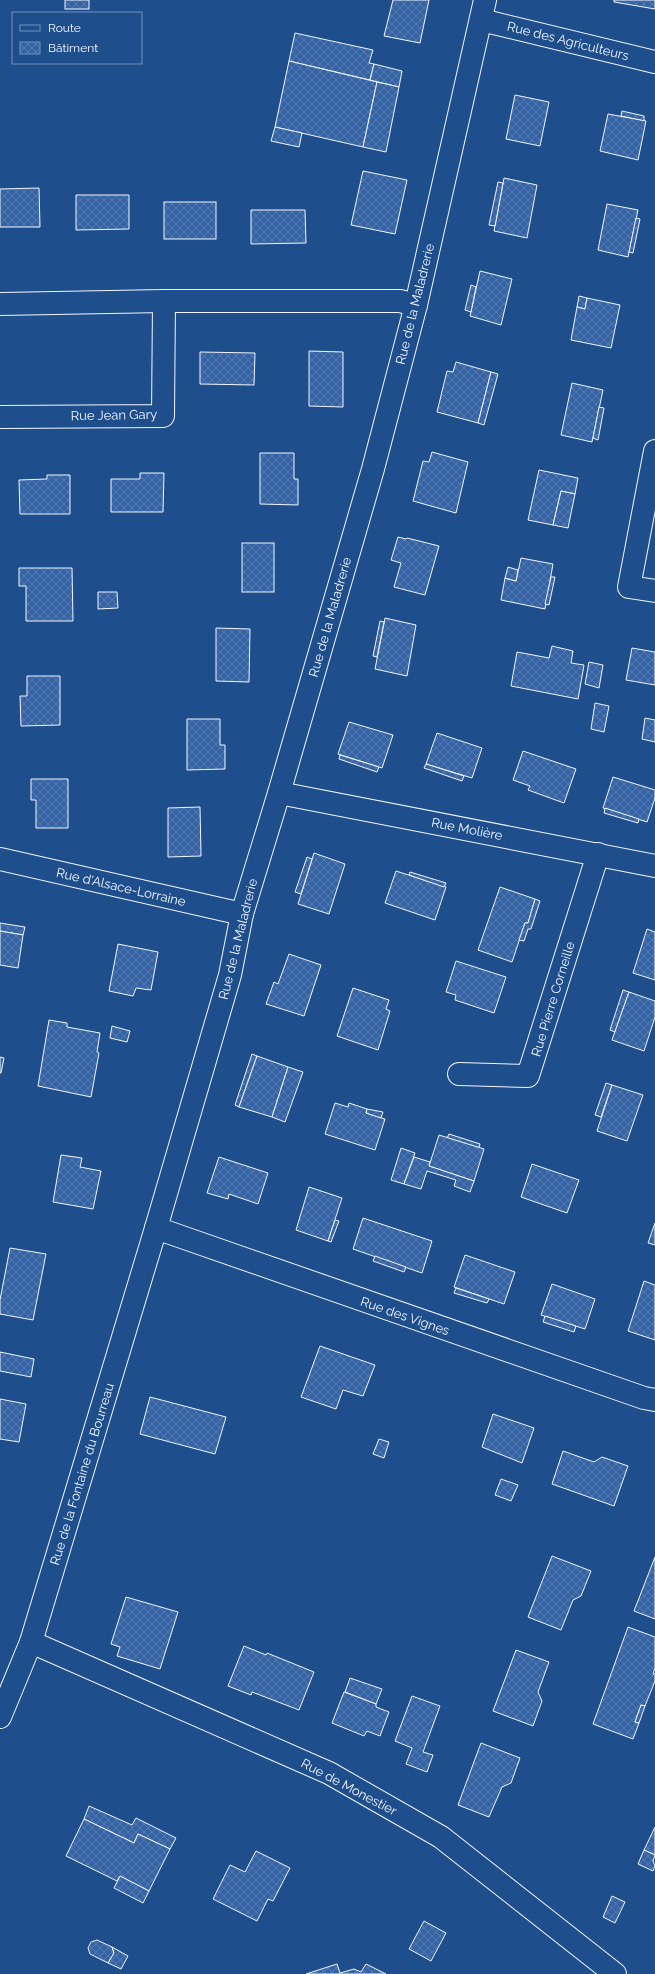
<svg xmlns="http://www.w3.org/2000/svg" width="655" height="1974" font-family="Raleway,sans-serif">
	<defs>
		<pattern id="building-cross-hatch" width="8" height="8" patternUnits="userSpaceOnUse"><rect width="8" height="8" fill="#3563a3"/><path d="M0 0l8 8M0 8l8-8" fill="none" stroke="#537ab1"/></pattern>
	</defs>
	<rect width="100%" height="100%" fill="#1f4e8c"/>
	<g fill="url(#building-cross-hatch)" stroke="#f2f6ff">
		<rect x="65" y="0" width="24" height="9"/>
		<polygon points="393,0 429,0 420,43 384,36"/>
		<polygon points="614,0 655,0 655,9 614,2"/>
		<polygon points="295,33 373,50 369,63 374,64 370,80 289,61"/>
		<polygon points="289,61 377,82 363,147 275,127"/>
		<polygon points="374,64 402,71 399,87 370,80"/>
		<polygon points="377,82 399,87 386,152 363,147"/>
		<polygon points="515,95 549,102 540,146 506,139"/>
		<polygon points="622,111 644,116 644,121 621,116"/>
		<polygon points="608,114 646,121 638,160 600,151"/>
		<polygon points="275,127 302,133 299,147 271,141"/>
		<polygon points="363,171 407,180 395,234 351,225"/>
		<polygon points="504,178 537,185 527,238 494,231"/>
		<polygon points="498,182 503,183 495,226 489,225"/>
		<polygon points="39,188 40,227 0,227 0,189"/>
		<polygon points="76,195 129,195 129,229 76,230"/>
		<rect x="164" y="202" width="52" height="37"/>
		<polygon points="607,204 638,210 628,257 598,250"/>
		<polygon points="251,210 305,210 306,243 251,244"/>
		<polygon points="636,218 640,219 633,253 629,252"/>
		<polygon points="480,271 512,279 501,325 470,316"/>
		<polygon points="471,285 476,287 471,312 465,310"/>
		<polygon points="579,296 587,298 585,309 577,307"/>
		<polygon points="587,298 620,305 611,348 571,340 577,307 585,309"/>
		<polygon points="309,351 343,352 343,407 309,406"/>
		<polygon points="200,352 255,353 254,385 200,384"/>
		<polygon points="456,362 491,372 478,423 437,412 447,371 453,372"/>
		<polygon points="491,372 498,374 484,425 478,423"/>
		<polygon points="572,383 603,390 592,442 561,435"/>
		<polygon points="599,407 604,408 598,440 593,438"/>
		<polygon points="432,452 468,462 456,513 413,501 423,461 429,462"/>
		<polygon points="260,453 294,453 294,479 298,479 298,505 260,504"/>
		<polygon points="539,470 578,478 575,494 561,491 553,525 528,520"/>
		<polygon points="140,473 164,473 163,512 111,512 111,479 140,479"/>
		<polygon points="47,475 70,475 70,514 20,514 19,480 47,479"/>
		<polygon points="561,491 575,494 568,528 553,525"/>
		<polygon points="398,537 406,539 407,538 439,546 425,595 394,587 401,563 391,560"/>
		<rect x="242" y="543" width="32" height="49"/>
		<polygon points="521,558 553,564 545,609 501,600 505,578 516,581"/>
		<polygon points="508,567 518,570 516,581 505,578"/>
		<polygon points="19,568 72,568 73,621 26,621 26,586 19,586"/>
		<polygon points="551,577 555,577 549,605 545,604"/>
		<polygon points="98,592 117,592 118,608 98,609"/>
		<polygon points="385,618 416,625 407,676 375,669"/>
		<polygon points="380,621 384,622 377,657 373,656"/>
		<polygon points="216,628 250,629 249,682 216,681"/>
		<polygon points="552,646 573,651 571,663 584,665 578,699 511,686 517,652 549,658"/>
		<polygon points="632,648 655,652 655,685 626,680"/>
		<polygon points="589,662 603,665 599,688 585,684"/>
		<polygon points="27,676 60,676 60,725 21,726 20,696 27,696"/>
		<polygon points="595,703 609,706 604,732 591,729"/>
		<polygon points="645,718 655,720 655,742 642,739"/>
		<polygon points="187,719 220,719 220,745 225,745 225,769 187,770"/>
		<polygon points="349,722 393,735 382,768 338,754"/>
		<polygon points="437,733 482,748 472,778 426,764"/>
		<polygon points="523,751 576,769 564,803 528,790 530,786 513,780"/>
		<polygon points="340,755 379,767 377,772 339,759"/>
		<polygon points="426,764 464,776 462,781 424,768"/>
		<polygon points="613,777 655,790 655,798 647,822 603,808"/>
		<polygon points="31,779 68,779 68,828 36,828 36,800 31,800"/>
		<polygon points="200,807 201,856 168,857 168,808"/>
		<polygon points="605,808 639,819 638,823 604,813"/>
		<polygon points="314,853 345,864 329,914 298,904"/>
		<polygon points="307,857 312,859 301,894 295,892"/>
		<polygon points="396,871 446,887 435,920 385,903"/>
		<polygon points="410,872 446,883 444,887 409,875"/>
		<polygon points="500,887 535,899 528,923 525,923 512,962 478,950"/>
		<polygon points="535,899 540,901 531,929 528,929 524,941 519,940 525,923 528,923"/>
		<polygon points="0,923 25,927 23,935 0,931"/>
		<polygon points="647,929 655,932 655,980 633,973"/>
		<polygon points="0,931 23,935 18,968 0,965"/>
		<polygon points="118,944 158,952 151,990 136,988 133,996 109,991"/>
		<polygon points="289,954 321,965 304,1016 266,1004 274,982 278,984"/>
		<polygon points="456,961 506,977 494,1013 455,1000 456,995 446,992"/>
		<polygon points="353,988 389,1000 386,1009 390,1011 378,1050 337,1036"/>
		<polygon points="623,990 629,992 615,1032 610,1030"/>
		<polygon points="629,992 655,1001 655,1017 644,1051 612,1040"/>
		<polygon points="49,1020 67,1023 67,1027 100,1033 97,1052 99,1053 91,1097 38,1086"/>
		<polygon points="112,1026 130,1031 127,1042 110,1038"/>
		<polygon points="252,1054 257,1056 239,1107 235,1105"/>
		<polygon points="257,1056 288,1067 272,1117 239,1107"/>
		<polygon points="0,1057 4,1058 1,1073 0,1073"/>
		<polygon points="288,1067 303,1072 285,1122 272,1117"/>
		<polygon points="606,1083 612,1085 601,1117 595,1115"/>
		<polygon points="612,1085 643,1095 627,1141 597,1131"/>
		<polygon points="335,1103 348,1107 349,1103 367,1109 366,1113 385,1119 375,1150 325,1134"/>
		<polygon points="367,1109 383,1112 381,1118 366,1113"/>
		<polygon points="449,1134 480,1144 479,1148 447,1138"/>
		<polygon points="439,1135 484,1149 474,1181 429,1166"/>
		<polygon points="401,1148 415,1153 404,1184 391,1180"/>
		<polygon points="61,1155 82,1158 80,1167 101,1171 93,1209 53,1202"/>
		<polygon points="219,1157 268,1173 258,1204 229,1194 228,1199 207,1193"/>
		<polygon points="414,1157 430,1162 429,1166 474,1181 470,1192 454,1186 456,1180 427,1171 421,1189 404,1184"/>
		<polygon points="532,1164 579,1180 567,1213 521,1197"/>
		<polygon points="309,1187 342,1198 328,1241 296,1230"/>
		<polygon points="363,1218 432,1241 422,1273 353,1249"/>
		<polygon points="335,1220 339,1221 331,1242 328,1241"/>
		<polygon points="655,1223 655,1245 648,1243"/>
		<polygon points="10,1248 46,1254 33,1320 0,1314 0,1300"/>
		<polygon points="465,1255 515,1272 504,1304 454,1287"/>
		<polygon points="375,1256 406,1267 404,1272 373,1261"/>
		<polygon points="644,1281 655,1285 655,1340 628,1331"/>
		<polygon points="552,1284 595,1299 585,1329 541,1315"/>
		<polygon points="456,1288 489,1299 487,1303 454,1293"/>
		<polygon points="545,1316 576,1326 574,1332 543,1322"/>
		<polygon points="320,1346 375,1365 363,1396 343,1390 336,1409 301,1397"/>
		<polygon points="0,1352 34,1359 31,1377 0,1371"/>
		<polygon points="150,1397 226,1417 215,1454 140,1434"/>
		<polygon points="0,1399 26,1404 19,1442 0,1439"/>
		<polygon points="493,1414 534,1428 522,1463 482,1447"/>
		<polygon points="379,1439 389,1442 384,1458 373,1454"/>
		<polygon points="563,1451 594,1462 602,1457 628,1466 614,1506 552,1484"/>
		<polygon points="501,1479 518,1485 511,1501 495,1495"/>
		<polygon points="552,1556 591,1571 581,1596 573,1600 561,1630 528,1617"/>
		<polygon points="655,1557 655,1619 634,1611"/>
		<polygon points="126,1597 178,1612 160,1669 117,1656 120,1647 111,1644"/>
		<polygon points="628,1627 655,1637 655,1668 653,1674 655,1674 655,1681 645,1706 641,1705 635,1722 639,1723 633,1739 593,1724"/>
		<polygon points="244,1646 266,1655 267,1653 314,1672 299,1710 252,1692 251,1695 228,1686"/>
		<polygon points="516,1650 549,1662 538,1692 542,1701 533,1726 493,1711"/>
		<polygon points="350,1678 382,1689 376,1704 345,1692"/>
		<polygon points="344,1692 376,1704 376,1707 389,1712 380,1736 367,1731 364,1736 332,1723"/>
		<polygon points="412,1696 440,1706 423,1752 433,1755 427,1772 406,1764 412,1748 395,1741"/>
		<polygon points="641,1705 645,1706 639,1723 635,1722"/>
		<polygon points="481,1743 520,1758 511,1783 502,1787 489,1817 458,1805"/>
		<polygon points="89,1806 132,1825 136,1818 176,1838 170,1849 138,1834 134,1843 84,1819"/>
		<polygon points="84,1819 134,1843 138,1834 170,1849 149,1891 120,1876 117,1881 66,1856"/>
		<polygon points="655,1827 655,1855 644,1850"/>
		<polygon points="644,1850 655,1855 653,1861 655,1866 653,1871 638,1864"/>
		<polygon points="256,1851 290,1868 273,1901 268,1899 257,1921 213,1899 230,1865 245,1872"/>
		<polygon points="120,1876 149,1891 143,1903 114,1888"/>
		<polygon points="612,1896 625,1902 615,1923 603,1917"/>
		<polygon points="424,1921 446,1933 431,1961 409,1949"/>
		<polygon points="97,1940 112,1947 114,1953 108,1963 90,1954 88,1948 91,1942"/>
		<polygon points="112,1947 128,1956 121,1969 108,1963 114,1953"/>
		<polygon points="337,1964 340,1973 354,1969 361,1972 366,1964 386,1974 306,1974"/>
	</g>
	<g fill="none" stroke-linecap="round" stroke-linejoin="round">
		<g stroke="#f2f6ff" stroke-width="24">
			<g id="minor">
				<polyline points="481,20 655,62"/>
				<polyline points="164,301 400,301 416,305"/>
				<polyline points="0,304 164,301 163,416 0,417"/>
				<polyline points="655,451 629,587 655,591"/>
				<polyline points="279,793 655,866"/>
				<polyline points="0,859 242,914"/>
				<polyline points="459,1074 528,1076 598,854"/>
				<polyline points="156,1228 644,1398 655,1400"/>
				<polyline points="31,1642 329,1773 441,1837 615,1974"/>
				<polyline points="0,1717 31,1642 156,1228 230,975 242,914 279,793 373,469 416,305 485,0"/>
			</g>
		</g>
		<use href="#minor" stroke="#1f4e8c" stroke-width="22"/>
	</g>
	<g text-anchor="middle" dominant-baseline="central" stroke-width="3" stroke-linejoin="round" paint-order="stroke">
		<g font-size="13" fill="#f2f6ff" stroke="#1f4e8c">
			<text transform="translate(568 41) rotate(14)">Rue des Agriculteurs</text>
			<text transform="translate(415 304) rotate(-76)">Rue de la Maladrerie</text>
			<text transform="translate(114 415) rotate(-1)">Rue Jean Gary</text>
			<text transform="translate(330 617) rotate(-74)">Rue de la Maladrerie</text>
			<text transform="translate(467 829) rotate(11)">Rue Molière</text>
			<text transform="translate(121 887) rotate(13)">Rue d'Alsace-Lorraine</text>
			<text transform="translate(238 939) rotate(-76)">Rue de la Maladrerie</text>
			<text transform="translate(553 999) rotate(-73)">Rue Pierre Corneille</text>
			<text transform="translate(405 1316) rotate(19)">Rue des Vignes</text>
			<text transform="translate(82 1474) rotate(-73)">Rue de la Fontaine du Bourreau</text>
			<text transform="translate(349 1787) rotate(28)">Rue de Monestier</text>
		</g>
	</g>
	<rect x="12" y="12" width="130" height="52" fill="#1f4e8c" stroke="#7391ba"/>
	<rect x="20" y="25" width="20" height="6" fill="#1f4e8c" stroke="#7391ba"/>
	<text x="48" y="32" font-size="12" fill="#f2f6ff">Route</text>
	<rect x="20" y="42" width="20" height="12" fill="url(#building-cross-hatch)" stroke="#7391ba"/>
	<text x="48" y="52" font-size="12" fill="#f2f6ff">Bâtiment</text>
</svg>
